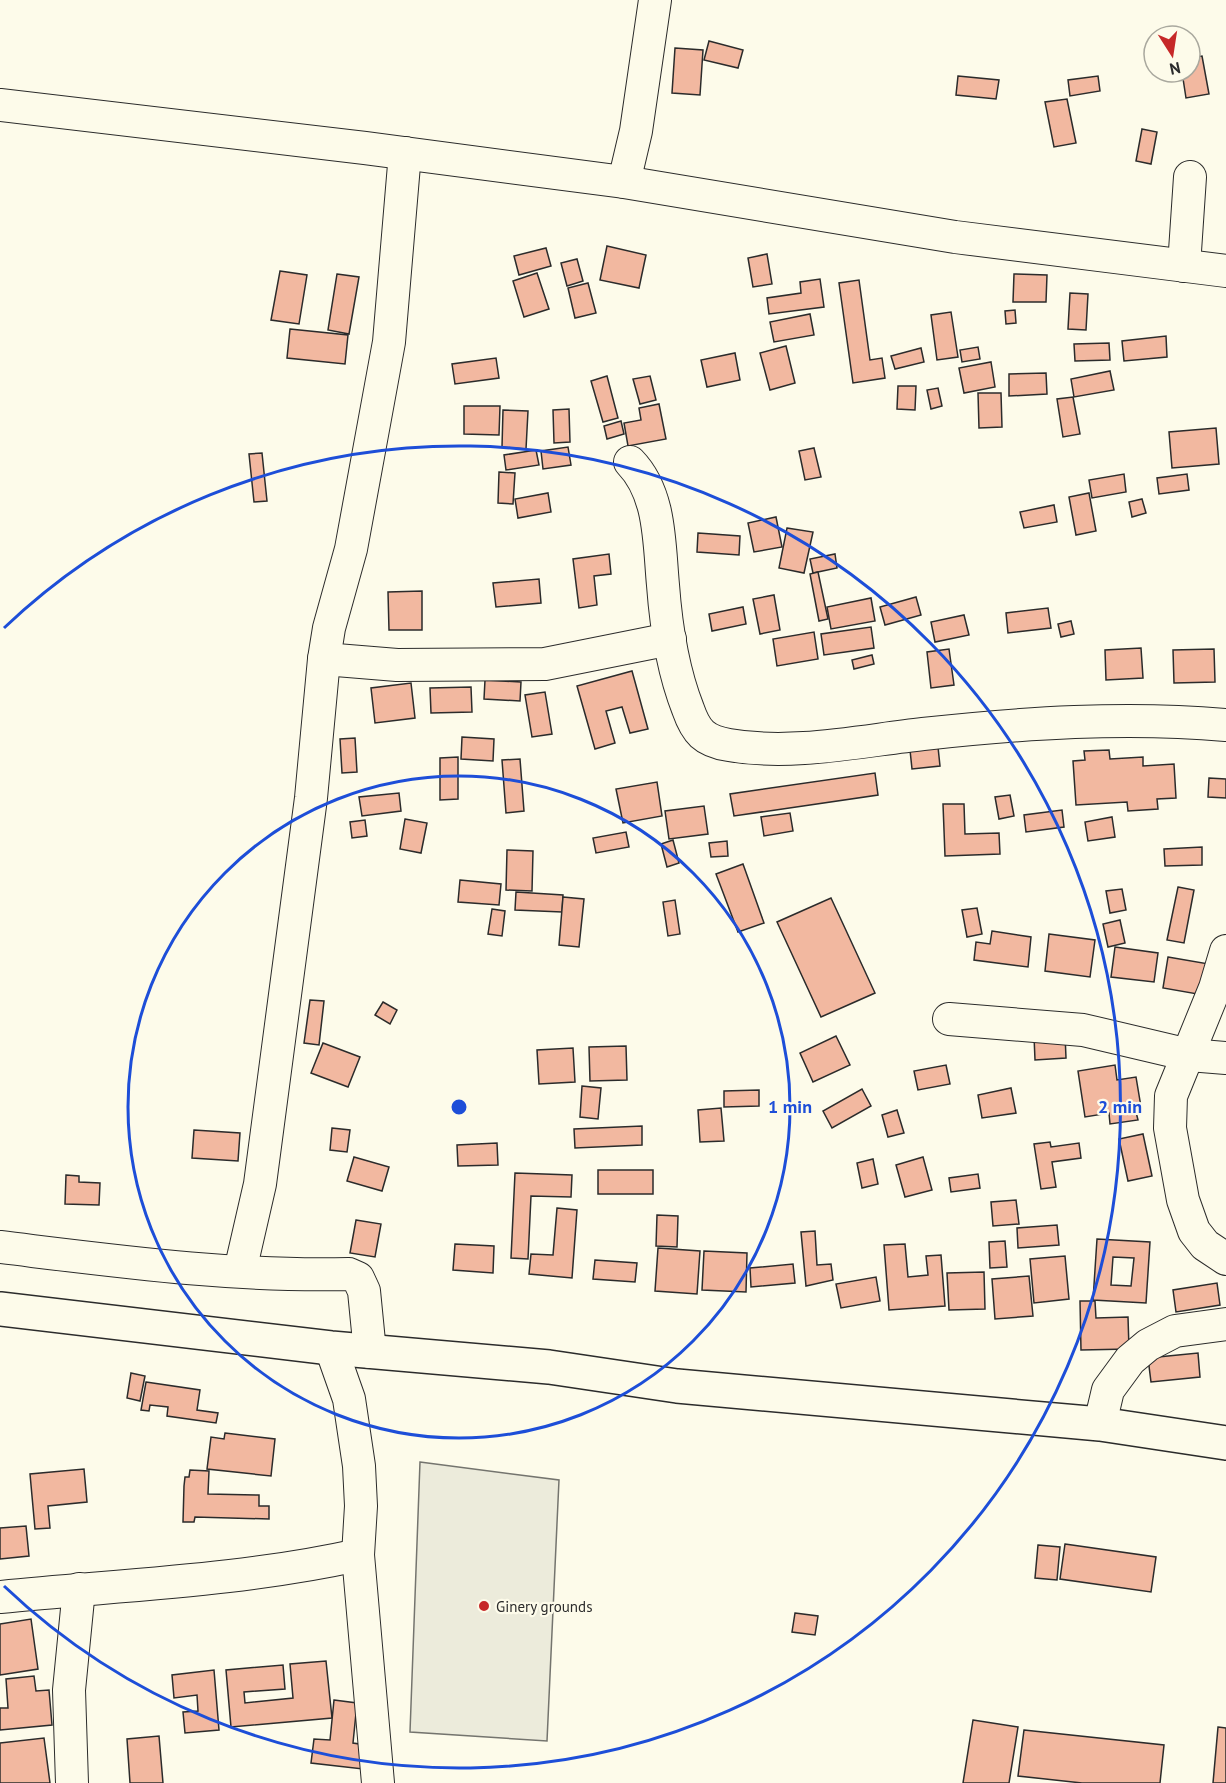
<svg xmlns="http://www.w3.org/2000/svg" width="1226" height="1783" font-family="'PT Sans',sans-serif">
	<rect width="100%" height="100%" fill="#fdfbea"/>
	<polygon fill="#ecebdb" stroke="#74746e" stroke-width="1.5" points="420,1462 559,1480 547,1741 410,1732"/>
	<g fill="#f2b8a0" stroke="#2b2b2b" stroke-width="1.5" fill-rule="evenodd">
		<polygon points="709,41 743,50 738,68 704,60"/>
		<polygon points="675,48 703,50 700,95 672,93"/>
		<polygon points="1202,56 1209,94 1186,98 1182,72 1190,72 1190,58"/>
		<polygon points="958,76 999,80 996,99 956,95"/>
		<polygon points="1098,76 1100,91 1070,96 1068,80"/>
		<polygon points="1067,99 1076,143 1054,147 1045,102"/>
		<polygon points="1142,129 1157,132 1151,164 1136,161"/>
		<polygon points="607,246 646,255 639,288 600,280"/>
		<polygon points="546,248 551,266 519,275 514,256"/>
		<polygon points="767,254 772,284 753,287 748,258"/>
		<polygon points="577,259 583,281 567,286 561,263"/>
		<polygon points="280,271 307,275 299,324 271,320"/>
		<polygon points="537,273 549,309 524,317 513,281"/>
		<polygon points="337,274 359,277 349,334 328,330"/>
		<polygon points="1014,274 1047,275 1046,302 1013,302"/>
		<polygon points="820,279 824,307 769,314 767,298 801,293 800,282"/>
		<polygon points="859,280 870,360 882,358 885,378 853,383 839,283"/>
		<polygon points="588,283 596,313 575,318 568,288"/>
		<polygon points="1070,293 1088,294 1086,330 1068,329"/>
		<polygon points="1015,310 1016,323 1006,324 1005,311"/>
		<polygon points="951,312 958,357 937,360 931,315"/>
		<polygon points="810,314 814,335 774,342 770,322"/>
		<polygon points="290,329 348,335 345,364 287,358"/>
		<polygon points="1166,336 1167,357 1124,361 1122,341"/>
		<polygon points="1109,343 1110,360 1075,361 1074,344"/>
		<polygon points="786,346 795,383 770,390 760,353"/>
		<polygon points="978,347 980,359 962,362 960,350"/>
		<polygon points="921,348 924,362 895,369 891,356"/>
		<polygon points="735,353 740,380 707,387 701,360"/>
		<polygon points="496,358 499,378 455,384 452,364"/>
		<polygon points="991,362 995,387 964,393 959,368"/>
		<polygon points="1110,371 1114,390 1074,397 1071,379"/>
		<polygon points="1046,373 1047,394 1009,396 1009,374"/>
		<polygon points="607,376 618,418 603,422 591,381"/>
		<polygon points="650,376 656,400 640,404 633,379"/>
		<polygon points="898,386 916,386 915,410 897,409"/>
		<polygon points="938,388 942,406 931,409 927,390"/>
		<polygon points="978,393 1001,393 1002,427 979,428"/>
		<polygon points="1073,397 1080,434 1063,437 1057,399"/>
		<polygon points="659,404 666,439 628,446 624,423 641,420 639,408"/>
		<polygon points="464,406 500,406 499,435 464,434"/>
		<polygon points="569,409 570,442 554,443 553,410"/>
		<polygon points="503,410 528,411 526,449 502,447"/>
		<polygon points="621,421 624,434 607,439 604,426"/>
		<polygon points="1216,428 1219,464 1172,468 1169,432"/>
		<polygon points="568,447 571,465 543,469 541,451"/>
		<polygon points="814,448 821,477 805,480 799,451"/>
		<polygon points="536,450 539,465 506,470 504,455"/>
		<polygon points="262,453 267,501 254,502 249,454"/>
		<polygon points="499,472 515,473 513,504 498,503"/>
		<polygon points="1124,474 1126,492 1092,498 1089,480"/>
		<polygon points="1187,474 1189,490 1159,494 1157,478"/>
		<polygon points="548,493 551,512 518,518 515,499"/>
		<polygon points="1089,493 1096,531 1076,535 1069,497"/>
		<polygon points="1142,499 1146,513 1132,517 1129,502"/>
		<polygon points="1054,505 1057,522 1024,528 1020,512"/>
		<polygon points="776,517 782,547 754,552 748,523"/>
		<polygon points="787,528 813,532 804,573 779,568"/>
		<polygon points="698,533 740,536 739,555 697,552"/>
		<polygon points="609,554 611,574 594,576 597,605 579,608 573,559"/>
		<polygon points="835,554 837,568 813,573 810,559"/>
		<polygon points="818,572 828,619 819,621 810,574"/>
		<polygon points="539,579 541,603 496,607 493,583"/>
		<polygon points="422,591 422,630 389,630 388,592"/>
		<polygon points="774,595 780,630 760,634 753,599"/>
		<polygon points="916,597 921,615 885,625 880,607"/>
		<polygon points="871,598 875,621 831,629 827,607"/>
		<polygon points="743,607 746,624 712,631 709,614"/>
		<polygon points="1048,608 1051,628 1008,633 1006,613"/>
		<polygon points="964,615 969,635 935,642 931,622"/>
		<polygon points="1071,621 1074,634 1061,637 1058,624"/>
		<polygon points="871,627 874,648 824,655 821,634"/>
		<polygon points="814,632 818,659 777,666 773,639"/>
		<polygon points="1141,648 1143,678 1106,680 1105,650"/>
		<polygon points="949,649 954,685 931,688 927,652"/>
		<polygon points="1214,649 1215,682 1174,683 1173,650"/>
		<polygon points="872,655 874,664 854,669 852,660"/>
		<polygon points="632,671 648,729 630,733 622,707 606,711 615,743 595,749 577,686"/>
		<polygon points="485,680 521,682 520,701 484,699"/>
		<polygon points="411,683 415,718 375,723 371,688"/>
		<polygon points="471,687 472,712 431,713 430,688"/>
		<polygon points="545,692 552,734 532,737 525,695"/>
		<polygon points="462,737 494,739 493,761 461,759"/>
		<polygon points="355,738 357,772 342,773 340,739"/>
		<polygon points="938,747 940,766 912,769 910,750"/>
		<polygon points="1109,750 1110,759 1143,757 1143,766 1174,764 1176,798 1157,799 1158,809 1128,811 1127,802 1076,805 1073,761 1085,760 1084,751"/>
		<polygon points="458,757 458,799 440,800 440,758"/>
		<polygon points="520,759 524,811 506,813 502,760"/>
		<polygon points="875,773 878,795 734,816 730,794"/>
		<polygon points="1209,778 1226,779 1226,798 1208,797"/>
		<polygon points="657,782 662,816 623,823 616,789"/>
		<polygon points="399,793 401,811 362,816 359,797"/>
		<polygon points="1010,795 1014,816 999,819 995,797"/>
		<polygon points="943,804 964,804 965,834 999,833 1000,854 945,856"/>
		<polygon points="704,806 708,834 669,839 665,811"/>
		<polygon points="1062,810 1064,827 1026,832 1024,815"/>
		<polygon points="790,813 793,831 764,836 761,817"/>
		<polygon points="1112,817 1115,837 1088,841 1085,822"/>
		<polygon points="405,819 427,823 421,853 400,849"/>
		<polygon points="365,820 367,836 352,838 350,822"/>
		<polygon points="626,832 629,847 596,853 593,838"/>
		<polygon points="673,840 679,863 667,867 661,844"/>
		<polygon points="727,841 728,856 711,857 709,843"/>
		<polygon points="1202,847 1202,865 1165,866 1164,849"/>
		<polygon points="507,850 533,851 532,891 506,890"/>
		<polygon points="743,864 764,923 738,932 716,874"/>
		<polygon points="460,880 501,884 499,905 458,902"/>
		<polygon points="1178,887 1194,890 1184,943 1167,940"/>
		<polygon points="1122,889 1126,910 1110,913 1106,891"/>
		<polygon points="516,892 563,895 562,912 515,910"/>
		<polygon points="563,897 584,899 579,947 559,945"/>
		<polygon points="831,898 875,993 821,1017 777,922"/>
		<polygon points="675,900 680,934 668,936 663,902"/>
		<polygon points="977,908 982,934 967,937 962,910"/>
		<polygon points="492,909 505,911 502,936 488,934"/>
		<polygon points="1120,920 1125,943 1108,947 1103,924"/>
		<polygon points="992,931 1031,937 1028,967 974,960 976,942 990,944"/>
		<polygon points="1049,934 1095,940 1090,977 1045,971"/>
		<polygon points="1115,947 1158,953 1154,982 1111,977"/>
		<polygon points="1168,957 1209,964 1203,995 1163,988"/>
		<polygon points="310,1000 324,1001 319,1045 304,1043"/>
		<polygon points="383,1002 397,1010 390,1024 375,1015"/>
		<polygon points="1065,1034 1066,1058 1035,1060 1034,1036"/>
		<polygon points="836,1036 850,1065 813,1082 800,1053"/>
		<polygon points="323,1043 360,1057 348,1087 311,1073"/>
		<polygon points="626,1046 627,1080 590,1081 589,1047"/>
		<polygon points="573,1048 575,1082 539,1084 537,1050"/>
		<polygon points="946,1065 950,1084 918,1090 914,1071"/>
		<polygon points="1115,1065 1117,1080 1136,1077 1141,1107 1135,1108 1138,1120 1110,1124 1109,1113 1085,1117 1078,1071"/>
		<polygon points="582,1086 601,1088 598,1119 580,1117"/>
		<polygon points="1011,1088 1016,1113 982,1118 978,1095"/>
		<polygon points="862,1089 871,1106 832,1128 823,1111"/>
		<polygon points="759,1090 759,1106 724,1107 724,1091"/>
		<polygon points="721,1108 724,1141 700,1142 698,1110"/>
		<polygon points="897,1110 904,1133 888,1137 882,1115"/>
		<polygon points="642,1126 642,1145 575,1148 574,1129"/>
		<polygon points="332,1128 350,1130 347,1152 330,1150"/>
		<polygon points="194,1130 240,1133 238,1161 192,1158"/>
		<polygon points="1143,1134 1152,1176 1128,1181 1119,1139"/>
		<polygon points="1050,1142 1051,1147 1079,1143 1081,1158 1052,1162 1056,1187 1041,1189 1034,1144"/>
		<polygon points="497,1143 498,1165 458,1166 457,1145"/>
		<polygon points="354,1157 389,1167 382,1191 347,1181"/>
		<polygon points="923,1157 932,1190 905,1197 896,1165"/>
		<polygon points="873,1159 878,1184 862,1188 857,1163"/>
		<rect x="598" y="1170" width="55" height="24"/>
		<polygon points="515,1173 572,1175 571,1197 531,1196 528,1259 511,1258"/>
		<polygon points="978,1174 980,1188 951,1192 949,1178"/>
		<polygon points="66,1175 79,1176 79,1182 100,1183 99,1205 65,1204"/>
		<polygon points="1016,1200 1019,1224 993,1226 991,1202"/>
		<polygon points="557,1208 577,1210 572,1278 529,1274 531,1254 553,1255"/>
		<polygon points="657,1215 678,1216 677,1247 656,1246"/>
		<polygon points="356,1220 381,1224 375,1257 350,1253"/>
		<polygon points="1057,1225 1059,1245 1018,1248 1017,1228"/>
		<polygon points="815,1231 817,1265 831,1264 833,1280 806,1286 801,1232"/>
		<path d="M 1097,1239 L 1150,1242 L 1146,1303 L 1093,1300 ZM 1113,1257 L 1134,1258 L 1131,1286 L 1111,1285 Z"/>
		<polygon points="1005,1241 1007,1267 990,1268 989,1242"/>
		<polygon points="455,1244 494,1246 493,1273 453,1270"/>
		<polygon points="905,1244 908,1277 928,1275 926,1256 941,1255 945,1306 889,1310 884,1245"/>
		<polygon points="658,1248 700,1251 697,1294 655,1291"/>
		<polygon points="704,1251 747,1253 746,1292 702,1290"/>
		<polygon points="1065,1256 1069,1299 1034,1303 1030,1259"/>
		<polygon points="595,1260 637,1263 635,1282 593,1279"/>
		<polygon points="793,1264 795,1283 751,1287 750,1268"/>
		<polygon points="984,1272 985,1309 949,1310 947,1273"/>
		<polygon points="1029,1276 1033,1316 995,1319 992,1279"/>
		<polygon points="876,1277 880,1301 841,1308 836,1284"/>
		<polygon points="1217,1283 1220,1305 1176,1312 1173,1290"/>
		<polygon points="1080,1301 1095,1301 1096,1318 1128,1317 1129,1349 1081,1350"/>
		<polygon points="1198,1353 1200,1377 1151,1382 1148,1358"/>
		<polygon points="131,1373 145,1376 140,1401 127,1398"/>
		<polygon points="146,1382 200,1390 197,1410 218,1413 216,1423 167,1416 168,1407 150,1405 149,1411 141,1410"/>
		<polygon points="225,1433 275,1439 271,1476 207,1469 211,1437 224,1439"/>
		<polygon points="84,1469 87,1502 48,1506 50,1528 35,1529 30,1474"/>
		<polygon points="190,1470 209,1471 208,1494 259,1495 259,1506 269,1506 269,1519 195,1517 194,1522 183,1522 184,1486 185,1477 189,1477"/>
		<polygon points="26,1526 29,1556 0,1559 0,1528"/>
		<polygon points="1065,1544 1156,1557 1151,1592 1060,1579"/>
		<polygon points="1038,1545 1060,1547 1057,1580 1035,1578"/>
		<polygon points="795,1613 818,1616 815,1635 792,1632"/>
		<polygon points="31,1619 38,1669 0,1675 0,1624"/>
		<polygon points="326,1661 332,1718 231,1727 226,1670 283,1665 285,1689 244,1692 245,1703 293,1698 290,1664"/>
		<polygon points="214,1670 219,1730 185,1733 183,1712 198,1711 197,1695 174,1698 172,1675"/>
		<polygon points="34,1676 36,1691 49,1690 52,1725 0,1730 0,1708 8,1708 6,1679"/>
		<polygon points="334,1700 357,1703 353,1743 366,1745 363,1769 311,1763 314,1739 330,1740"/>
		<polygon points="973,1720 1018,1727 1009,1783 963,1783"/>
		<polygon points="1218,1727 1226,1728 1226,1783 1213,1783"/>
		<polygon points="1024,1730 1164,1745 1160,1783 1082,1783 1018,1776"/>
		<polygon points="159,1736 163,1783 130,1783 127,1739"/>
		<polygon points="44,1738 50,1783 0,1783 0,1743"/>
	</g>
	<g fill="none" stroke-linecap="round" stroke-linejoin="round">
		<g stroke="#2b2b2b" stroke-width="34">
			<g id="minor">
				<polyline points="0,105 365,148 624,182 955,237 1226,271"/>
				<polyline points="624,182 636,131 655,0"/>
				<polyline points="1184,266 1190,177"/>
				<path d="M 630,462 C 661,494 659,543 663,585 C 666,626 673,671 688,709 C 696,732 704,741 729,745 C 792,756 860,741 923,734 C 1024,723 1125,716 1226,725"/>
				<polyline points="324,659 397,665 545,664 670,639"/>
				<polyline points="1226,951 1215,988 1171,1096 1170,1128 1183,1200 1194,1231 1205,1245 1226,1259"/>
				<polyline points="949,1019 1083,1030 1189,1055 1226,1058"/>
				<path d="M 0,1247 C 116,1261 232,1277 349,1274 L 358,1278 L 364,1291 L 370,1352"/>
				<polyline points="240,1271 260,1184 311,798 324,659 329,628 351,549 389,342 405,153"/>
				<polyline points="331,1348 349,1399 359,1466 361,1506 358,1555 378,1783"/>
				<polyline points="1100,1424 1108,1390 1130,1360 1148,1345 1175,1331 1226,1324"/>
				<path d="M 0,1597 C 119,1585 241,1581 358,1555"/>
				<polyline points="72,1783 69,1690 79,1589"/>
			</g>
		</g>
		<g stroke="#2b2b2b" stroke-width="36">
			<polyline id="major" points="0,1309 331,1348 549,1367 677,1386 1100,1424 1226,1443"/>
		</g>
		<use href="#minor" stroke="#fdfbea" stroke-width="32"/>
		<use href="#major" stroke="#fdfbea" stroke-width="33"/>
	</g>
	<g fill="none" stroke="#1d4ed8" stroke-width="3">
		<circle cx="459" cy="1107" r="331"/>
		<path d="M4 628A661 661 0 1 1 4 1586"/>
	</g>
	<circle fill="#c62828" stroke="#fdfbea" stroke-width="2" cx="484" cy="1606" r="6"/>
	<g text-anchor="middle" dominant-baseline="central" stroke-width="4.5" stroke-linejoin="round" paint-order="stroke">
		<g font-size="15" fill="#2b2b2b" stroke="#fdfbea" text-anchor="start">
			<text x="496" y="1606">Ginery grounds</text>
		</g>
	</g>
	<circle cx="459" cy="1107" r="9" fill="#1d4ed8" stroke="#fdfbea" stroke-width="3"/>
	<g font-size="18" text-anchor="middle" font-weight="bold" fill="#1d4ed8" stroke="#fdfbea" stroke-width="4.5" stroke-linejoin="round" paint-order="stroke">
		<text x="790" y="1113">1 min</text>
		<text x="1120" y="1113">2 min</text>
	</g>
	<g transform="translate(1172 54) rotate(168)"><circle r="28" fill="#fdfbea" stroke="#a9a89e" stroke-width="1.5"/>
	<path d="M0-4.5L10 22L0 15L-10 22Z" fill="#c62828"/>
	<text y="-9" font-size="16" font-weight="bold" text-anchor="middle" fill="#2b2b2b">N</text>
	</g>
</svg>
